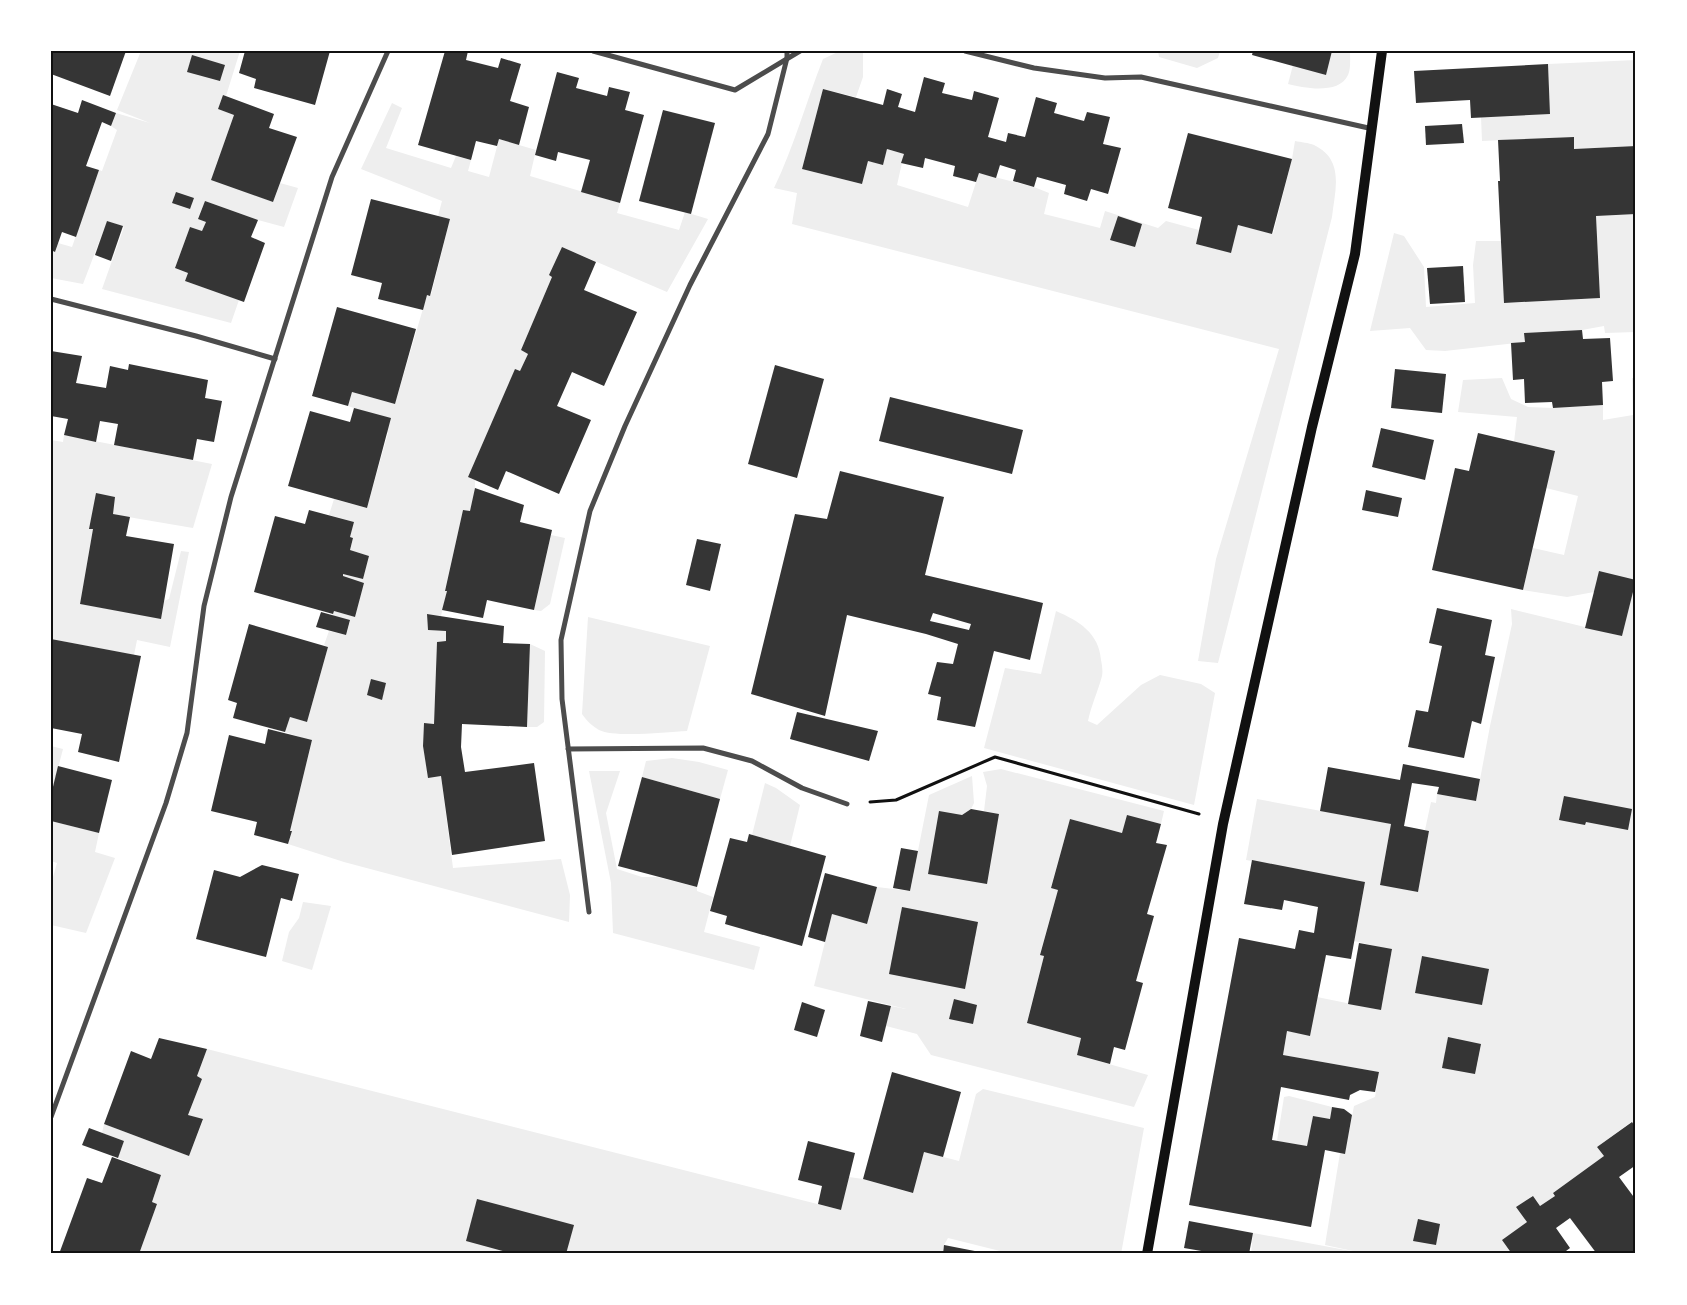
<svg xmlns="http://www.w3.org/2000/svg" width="1687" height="1305" font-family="'Exo 2',sans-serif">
	<rect width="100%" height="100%" fill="#fff"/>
	<g fill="#eee" fill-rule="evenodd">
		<polygon points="141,51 240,51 226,96 223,95 218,109 234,115 212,179 273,202 280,183 298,188 284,227 258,220 205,201 198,218 206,222 202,231 190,227 175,268 188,273 185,281 239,300 231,323 102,289 124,227 107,221 83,284 51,278 51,250 56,251 58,243 72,247 99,170 102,171 117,130 111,126 116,113 150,123 117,110"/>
		<path d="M 840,51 L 863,51 L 863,77 L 856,97 L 823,89 L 802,169 L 862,184 L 868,161 L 883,164 L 887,149 L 904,154 L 897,185 L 968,207 L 979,173 L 1034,187 L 1049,193 L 1044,214 L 1100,228 L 1105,211 L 1158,228 L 1166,221 L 1199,230 L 1196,244 L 1230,252 L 1238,225 L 1273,234 L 1292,159 L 1295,141 C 1301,142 1309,143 1314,145 C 1345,160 1335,190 1332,217 L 1218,663 L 1198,661 L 1216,559 L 1279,349 L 792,224 L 797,193 L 774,188 C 794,147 806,102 823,59 Z"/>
		<polygon points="1158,51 1220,51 1218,58 1197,68 1159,57"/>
		<path d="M 1332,51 L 1350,51 C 1350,58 1351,69 1348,75 C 1339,95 1304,88 1288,84 L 1293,65 L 1326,75 Z"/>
		<polygon points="1636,60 1636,146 1574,149 1573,137 1482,141 1481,117 1550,113 1548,64"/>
		<polygon points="392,103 402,108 386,148 451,168 456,156 471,160 468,171 489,177 499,139 536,150 530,176 620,203 617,213 679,230 685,212 708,219 667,292 562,247 550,275 552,277 521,350 528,354 520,371 515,370 468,477 475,480 475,488 470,511 463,510 445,590 447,591 441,616 427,614 428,630 446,631 446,641 437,642 434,724 424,723 423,746 428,777 441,776 453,868 561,859 570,895 569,922 344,862 288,844 292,832 290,830 312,741 285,732 290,717 307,722 328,647 324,645 329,631 346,635 350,621 332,616 334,611 355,617 364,583 343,577 343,574 363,579 369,556 350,550 353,538 350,537 354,522 329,515 334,499 367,508 388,433 354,408 348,406 352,392 395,404 427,295 431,295 450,219 438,216 442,201 361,169"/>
		<polygon points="1636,214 1636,332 1605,333 1604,326 1582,330 1525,333 1525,342 1445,351 1426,350 1410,328 1370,331 1394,233 1404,236 1424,267 1426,307 1475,303 1473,265 1476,241 1501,241 1505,303 1600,298 1596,216"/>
		<path d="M 1502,378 L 1511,399 L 1528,407 L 1553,408 L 1603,405 L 1603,420 L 1633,415 L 1632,378 L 1636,378 L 1636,1128 L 1631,1122 L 1597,1147 L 1604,1156 L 1553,1193 L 1555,1196 L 1540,1206 L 1532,1196 L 1517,1207 L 1527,1222 L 1512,1254 L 1251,1254 L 1253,1233 L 1362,1253 L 1325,1245 L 1340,1153 L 1345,1153 L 1354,1106 L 1375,1097 L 1379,1072 L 1283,1055 L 1287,1031 L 1310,1035 L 1317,997 L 1381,1010 L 1392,950 L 1354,941 L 1365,882 L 1246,860 L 1257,799 L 1391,824 L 1380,884 L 1418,892 L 1429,831 L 1425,830 L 1431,802 L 1436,803 L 1437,794 L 1476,801 L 1490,726 L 1512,624 L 1511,609 L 1622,636 L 1636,580 L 1594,592 L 1567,597 L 1523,590 L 1533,548 L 1564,555 L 1578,496 L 1546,488 L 1514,442 L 1517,417 L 1458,412 L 1463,380 ZM 1422,956 L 1489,969 L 1482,1005 L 1415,993 Z"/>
		<polygon points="64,435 212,464 193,528 93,511 89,528 93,529 80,604 161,618 164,601 169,599 181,551 189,552 170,647 137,640 134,655 51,639 51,440 63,442"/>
		<polygon points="551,535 565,538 550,604 541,611 534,610"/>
		<path d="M 1056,611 C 1079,621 1099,633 1101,660 C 1102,665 1103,671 1102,676 C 1098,691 1091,706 1088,721 L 1097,725 L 1141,685 L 1160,675 L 1201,684 L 1215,693 L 1194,805 L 984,748 L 1005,668 L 1041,674 Z"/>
		<path d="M 588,617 L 710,646 L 687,731 C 667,732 615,738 599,730 C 592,726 587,721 582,714 Z"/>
		<polygon points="530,644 545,651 544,722 537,727 527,727"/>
		<polygon points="51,746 63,749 51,795"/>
		<polygon points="672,758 699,762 728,770 720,799 642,777 646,761"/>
		<polygon points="1001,769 1164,811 1161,824 1127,816 1122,833 1070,819 1051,887 1058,890 1040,954 1044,956 1027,1022 1081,1038 1077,1055 1148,1075 1134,1107 931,1055 917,1034 886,1026 891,1006 906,1009 814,986 832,914 867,923 877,887 910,891 929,795 972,776 974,803 971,809 962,815 929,874 985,883 999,814 984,811 987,786 983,772"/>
		<polygon points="589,771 620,771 606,813 617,869 642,877 657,877 697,887 697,891 713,897 704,932 760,947 754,970 613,933 611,883"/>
		<polygon points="765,783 776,788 800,805 790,846 752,835"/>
		<polygon points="51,821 99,833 95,852 115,858 86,933 51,925 51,884 57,863 51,861"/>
		<polygon points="303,902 331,906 312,970 282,961 289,932 299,918"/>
		<polygon points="207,1049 841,1210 849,1177 863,1179 912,1193 924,1152 959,1161 976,1094 983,1089 1144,1128 1121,1254 1012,1254 948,1238 944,1245 943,1254 139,1254 157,1204 152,1202 161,1175 118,1158 124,1141 102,1133 104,1124 189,1156 203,1120 188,1115 202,1079 197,1076"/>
		<polygon points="1289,1096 1332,1107 1330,1119 1313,1116 1307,1146 1277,1141 1284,1097"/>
	</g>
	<g fill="#353535" fill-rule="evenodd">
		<polygon points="51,51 126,51 110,96 51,74"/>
		<polygon points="245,51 330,51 315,105 254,88 256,79 239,73"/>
		<polygon points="445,51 468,51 466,60 498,68 501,58 521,64 510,101 529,107 519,145 499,139 497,146 476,141 471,160 418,145"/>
		<polygon points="1253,51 1332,51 1326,75 1252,55"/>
		<polygon points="192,55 225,65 220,81 187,72"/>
		<polygon points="1548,64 1550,114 1471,118 1470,100 1416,103 1414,71"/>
		<polygon points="557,72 579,78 576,88 607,96 609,87 630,92 625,110 644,115 620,203 581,192 590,160 558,152 556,161 535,155"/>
		<polygon points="924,77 945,83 942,93 972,100 974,91 999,98 988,137 1006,142 1008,133 1025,137 1036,97 1057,103 1054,113 1084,121 1087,112 1110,117 1103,144 1121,148 1108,194 1091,189 1087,201 1064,194 1066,185 1037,177 1034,187 1013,181 1016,170 1000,165 996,178 979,173 976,182 953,176 955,166 925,158 923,168 901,163 904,154 887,149 883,165 868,161 862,184 802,169 823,89 883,105 887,89 902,94 898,107 915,112"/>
		<polygon points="223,95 274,114 269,128 297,137 273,202 211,180 234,115 218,109"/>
		<polygon points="82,100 116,113 111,126 102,122 86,166 99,170 76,237 62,232 55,252 51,250 51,104 78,113"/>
		<polygon points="663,110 715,123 691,214 639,201"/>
		<polygon points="1462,124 1464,143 1426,145 1425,126"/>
		<polygon points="1188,133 1292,159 1272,234 1238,225 1231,253 1196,244 1202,217 1168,208"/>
		<polygon points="1574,137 1574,149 1636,146 1636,214 1596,216 1600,298 1504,303 1498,181 1500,181 1498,140"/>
		<polygon points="176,192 194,198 190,209 172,203"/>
		<polygon points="371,199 450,219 430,296 427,295 423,310 378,299 382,283 351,275"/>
		<polygon points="205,201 258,220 251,237 265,243 244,302 185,281 188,273 175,268 190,227 202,231 206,222 198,219"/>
		<polygon points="1118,216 1142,224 1135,247 1110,240"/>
		<polygon points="107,221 123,226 111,261 95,255"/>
		<polygon points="562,247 596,262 584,290 637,312 604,386 572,372 557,406 591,420 559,494 506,471 498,490 468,477 515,369 520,371 528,354 521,350 552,277 549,275"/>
		<polygon points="1463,266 1465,302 1430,304 1427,268"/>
		<polygon points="337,307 416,329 395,404 352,392 348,406 312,396"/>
		<polygon points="1582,330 1583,339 1610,338 1613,381 1602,382 1603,405 1553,408 1552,402 1525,403 1524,379 1513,380 1511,343 1525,342 1524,333"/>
		<polygon points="51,351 82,356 76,383 106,388 110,366 128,370 129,364 208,380 205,398 222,401 214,442 197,439 193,460 114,445 118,424 100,421 96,442 64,435 68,419 51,416"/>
		<polygon points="775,365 824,379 797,478 748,464"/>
		<polygon points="1395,369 1446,374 1442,413 1391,408"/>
		<polygon points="890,397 1023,430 1012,474 879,441"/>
		<polygon points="354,408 391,418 367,508 288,486 310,411 350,422"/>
		<polygon points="1381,428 1434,440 1425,480 1372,467"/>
		<polygon points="1478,433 1555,451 1523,590 1432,570 1455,468 1469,471"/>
		<path d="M 840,471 L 944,497 L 925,575 L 1043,603 L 1030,660 L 994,651 L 975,727 L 937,720 L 941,697 L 928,694 L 937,662 L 953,664 L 958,644 L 926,634 L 847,615 L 825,716 L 751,694 L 795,514 L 827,519 ZM 933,613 L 971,624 L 969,630 L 930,621 Z"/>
		<polygon points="475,488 524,505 520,522 552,530 534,610 487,600 483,618 442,610 447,591 445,591 463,510 470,511"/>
		<polygon points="1366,490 1402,498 1398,517 1362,510"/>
		<polygon points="96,493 115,497 113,514 130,517 126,536 174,544 161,619 80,604 93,529 89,529"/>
		<polygon points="309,510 354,522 350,537 353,538 350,550 369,556 363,579 343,574 343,576 364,583 355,617 334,611 333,614 254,592 275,516 305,524"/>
		<polygon points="697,539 721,544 710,591 686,585"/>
		<polygon points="1599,571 1636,580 1622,636 1585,628"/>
		<polygon points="1437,608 1492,620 1485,655 1495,657 1481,724 1472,721 1464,758 1408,747 1416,710 1428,712 1442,646 1429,643"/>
		<polygon points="321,612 350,620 346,635 316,627"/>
		<polygon points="427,614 504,626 503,643 530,644 527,727 462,724 461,747 465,772 534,763 545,841 452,855 441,776 428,778 423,746 424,723 434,724 437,642 446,641 446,631 428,630"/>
		<polygon points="249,624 328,647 307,722 290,717 285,732 233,718 237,703 228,700"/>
		<polygon points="51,639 141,656 119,762 78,752 82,734 51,728"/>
		<polygon points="371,679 386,683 382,700 367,695"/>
		<polygon points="797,712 878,731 869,761 790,739"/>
		<polygon points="268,729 312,740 290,831 292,831 288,844 254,835 257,822 211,811 229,735 265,744"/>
		<polygon points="1403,764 1480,779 1476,801 1437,794 1439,787 1412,783 1404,826 1429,831 1418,892 1380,885 1391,824 1320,811 1328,767 1400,780"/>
		<polygon points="58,766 112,780 99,833 51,821 51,795"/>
		<polygon points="642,777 720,799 697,887 618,866"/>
		<polygon points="1564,796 1632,809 1628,830 1586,822 1585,825 1559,820"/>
		<polygon points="971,809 999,814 987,884 928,874 939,811 962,815"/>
		<polygon points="1127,815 1161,824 1156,843 1167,845 1147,914 1154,916 1136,981 1143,983 1125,1050 1114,1047 1110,1064 1077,1055 1081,1038 1027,1023 1044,956 1040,955 1058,890 1051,888 1070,819 1122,833"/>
		<polygon points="749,834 826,856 802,946 725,924 727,916 710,911 730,838 747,842"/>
		<polygon points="901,848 918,851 910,891 893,888"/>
		<polygon points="1252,860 1365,882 1351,959 1326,955 1310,1036 1287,1031 1283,1055 1379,1072 1375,1092 1360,1090 1350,1095 1349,1100 1281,1087 1272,1140 1307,1146 1313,1116 1330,1119 1332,1107 1344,1109 1352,1115 1345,1154 1325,1150 1311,1227 1189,1205 1239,938 1295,949 1299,930 1314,933 1318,907 1284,900 1282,910 1244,904"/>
		<polygon points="262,865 299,874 292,901 281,898 266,957 196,939 214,870 240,877"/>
		<polygon points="825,873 877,887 867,924 832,914 825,942 808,937"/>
		<polygon points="902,907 978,922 965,989 889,974"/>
		<polygon points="1359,943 1392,949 1381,1010 1348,1004"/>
		<polygon points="1422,956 1489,969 1482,1005 1415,993"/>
		<polygon points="954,999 977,1005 973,1024 949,1019"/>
		<polygon points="868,1001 891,1006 882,1042 860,1036"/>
		<polygon points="802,1002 825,1010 817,1037 794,1030"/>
		<polygon points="1448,1037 1481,1044 1475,1074 1442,1068"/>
		<polygon points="159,1038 207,1049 197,1076 202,1079 188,1115 203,1119 189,1156 104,1124 131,1051 151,1059"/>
		<polygon points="892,1072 961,1092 943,1157 924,1152 913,1193 863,1179"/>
		<polygon points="1632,1122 1636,1128 1636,1165 1619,1177 1636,1200 1636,1252 1633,1254 1597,1254 1570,1218 1556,1228 1570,1248 1562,1254 1512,1254 1502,1240 1527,1222 1516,1207 1533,1196 1540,1206 1555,1196 1553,1193 1604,1156 1597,1147"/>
		<polygon points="89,1128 124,1141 118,1158 82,1145"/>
		<polygon points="808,1141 855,1153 841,1210 818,1204 822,1186 798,1180"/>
		<polygon points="112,1157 161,1175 152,1202 157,1204 139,1254 59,1254 87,1178 102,1183"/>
		<polygon points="477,1199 574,1225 566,1254 514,1254 466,1241"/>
		<polygon points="1418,1219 1440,1224 1436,1245 1413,1241"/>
		<polygon points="1189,1221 1253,1233 1249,1254 1219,1254 1184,1248"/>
		<polygon points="944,1245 985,1253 985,1254 943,1254"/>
	</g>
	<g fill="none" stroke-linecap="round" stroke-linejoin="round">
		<polyline stroke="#111" stroke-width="3" points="870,802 896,800 995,757 1199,814"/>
		<g stroke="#4c4c4c" stroke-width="5">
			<polyline points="593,51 735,90 800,51"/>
			<polyline points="965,51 1034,68 1105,78 1141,77 1373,129"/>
			<polyline points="51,299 196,336 275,359"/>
			<polyline points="568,749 703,748 752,761 802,788 847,804"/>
			<polyline points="589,912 562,699 561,640 590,511 625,426 690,285 768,134 787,58 787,51"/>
			<polyline points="51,1117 166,803 187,733 204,606 231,497 332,177 388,51"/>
		</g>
		<polyline stroke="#111" stroke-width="10" points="1147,1254 1223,824 1312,427 1355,254 1382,51"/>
	</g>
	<rect width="1687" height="1305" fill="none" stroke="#ffffff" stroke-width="105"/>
	<rect x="52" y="52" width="1582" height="1200" fill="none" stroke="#111" stroke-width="2"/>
</svg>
